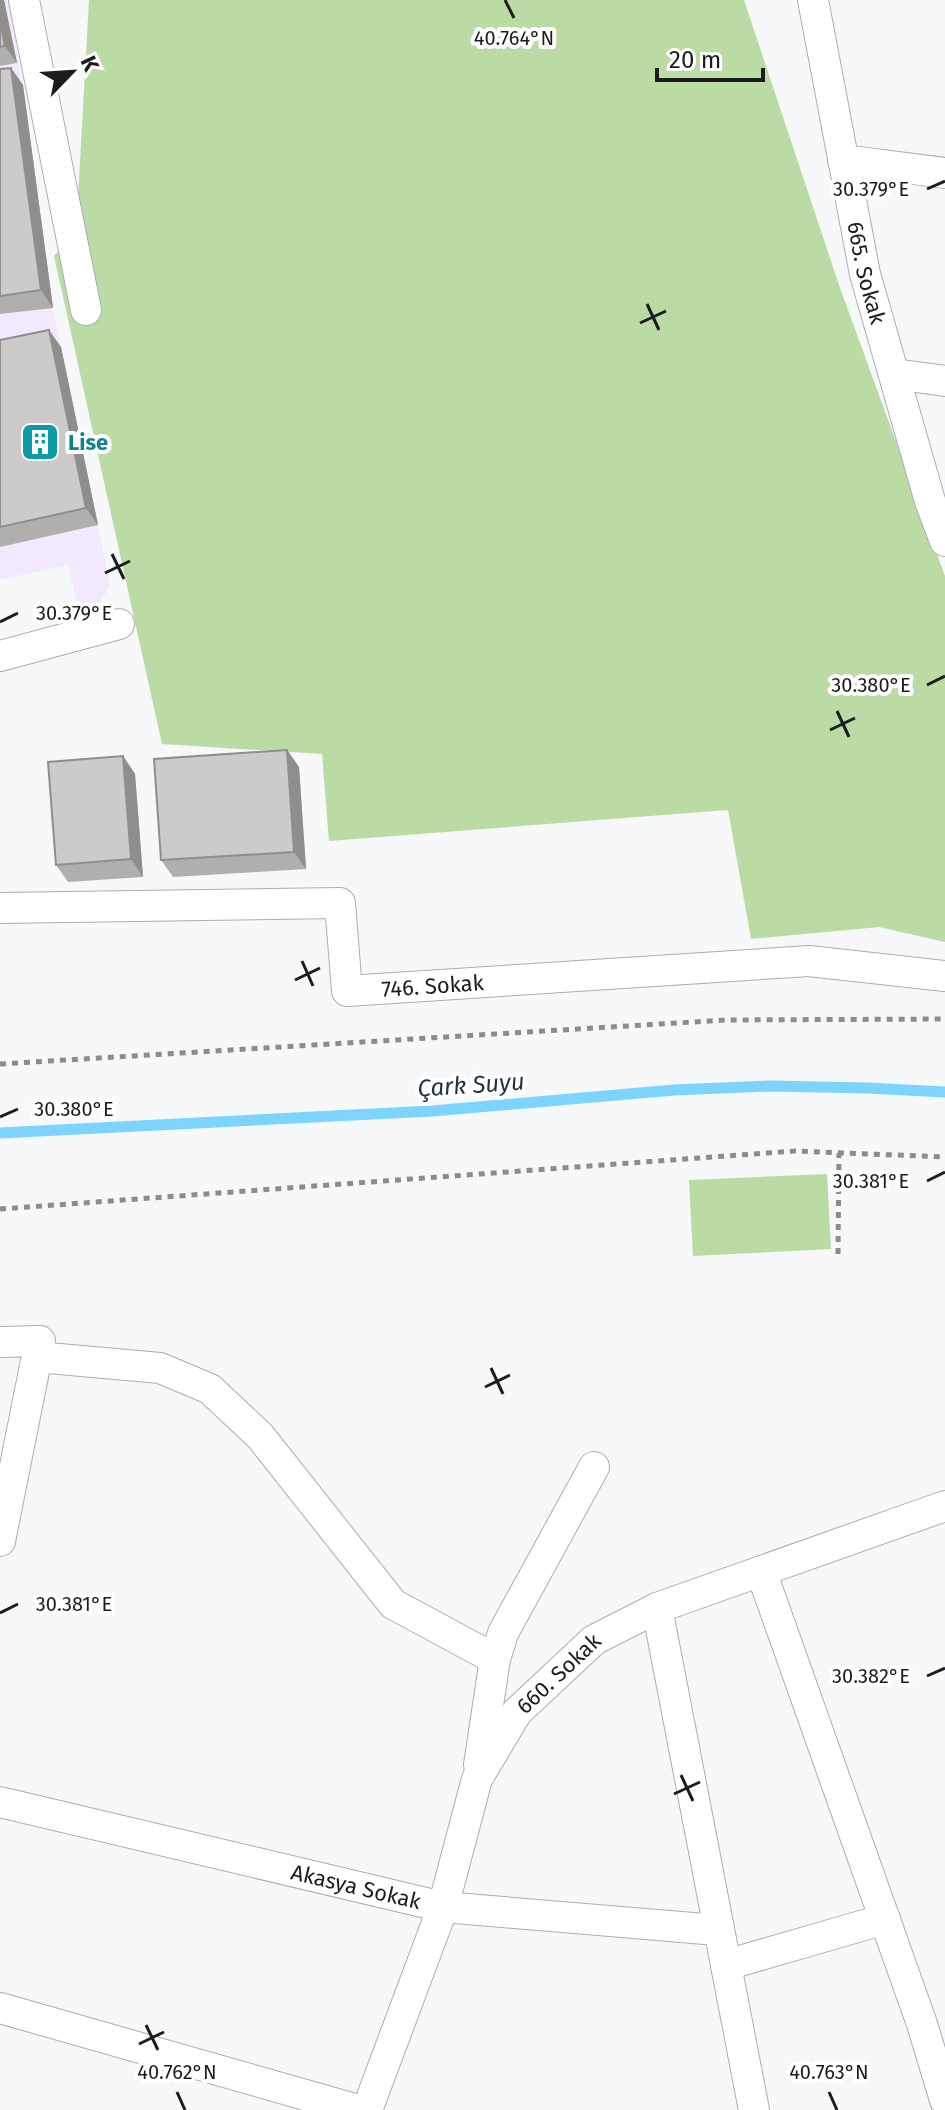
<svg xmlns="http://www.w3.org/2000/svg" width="945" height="2110" font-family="'Fira Sans',sans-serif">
	<rect width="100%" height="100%" fill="#f6f8fa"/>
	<polygon fill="#f3e9fe" points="0,0 10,0 53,308 110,585 96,610 76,599 68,565 0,580"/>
	<g fill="#bbdba4">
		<polygon points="89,0 744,0 840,288 945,576 945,942 879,927 751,939 728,810 329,841 322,754 162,744 54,256 76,233"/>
		<polygon points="827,1174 831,1249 693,1256 689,1180"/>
	</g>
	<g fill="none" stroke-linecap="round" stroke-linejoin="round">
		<polyline stroke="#7dd4fe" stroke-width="11" points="0,1133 432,1111 674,1090 771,1086 867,1088 945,1092"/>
		<g stroke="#abaeb0" stroke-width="32">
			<g id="minor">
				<polyline points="24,0 86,310"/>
				<path id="s1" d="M 813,0 L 865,274 L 930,501 L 945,541"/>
				<polyline points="843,160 945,173"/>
				<polyline points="894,374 945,381"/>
				<polyline points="0,656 119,624"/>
				<path id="s2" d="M 0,908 L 340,903 L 347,991 L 809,961 L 945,976"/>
				<polyline points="0,1342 40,1341 0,1541"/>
				<polyline points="37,1357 160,1368 210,1389 260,1436 393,1604 495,1659"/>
				<polyline points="761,1571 922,2024 945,2100"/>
				<polyline points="657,1608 754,2110"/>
				<polyline points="479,1765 495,1659 503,1633 594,1467"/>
				<path id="s3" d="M 0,1802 L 443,1907 L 717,1930"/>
				<polyline points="726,1965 885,1919"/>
				<polyline points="0,2008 358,2110"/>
				<path id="s4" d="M 367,2110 L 443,1907 L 477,1779 L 517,1712 L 594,1640 L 657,1608 L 945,1506"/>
			</g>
		</g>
		<g stroke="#8b8c8e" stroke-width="5" stroke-dasharray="6 6" stroke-linecap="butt">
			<polyline points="0,1064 726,1020 945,1019"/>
			<polyline points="0,1209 795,1151 945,1157"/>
			<polyline points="838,1254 839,1153"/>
		</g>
		<use href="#minor" stroke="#fff" stroke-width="30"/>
	</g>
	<g fill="#b0afad">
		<polygon points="0,0 4,0 17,63 0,66"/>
		<polygon points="11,68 23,85 53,308 0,314 0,69"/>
		<polygon points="0,340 61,347 98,525 0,547"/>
		<polygon points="287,750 299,767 306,869 173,877 161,860"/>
		<polygon points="123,756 135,774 143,877 68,882 56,865"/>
	</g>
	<g fill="#908e8d">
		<polygon points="0,0 4,0 17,63 5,46 0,21"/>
		<polygon points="11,68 23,85 53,308 41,290"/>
		<polygon points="49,330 61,347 98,525 86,508"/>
		<polygon points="287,750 299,767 306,869 294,852"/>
		<polygon points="123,756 135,774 143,877 131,859"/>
	</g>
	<g fill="#cdcbc9" stroke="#908e8d" stroke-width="2">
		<polygon points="0,21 5,46 0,47"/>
		<polygon points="11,68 41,290 0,296 0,69"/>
		<polygon points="49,330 86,508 0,527 0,340"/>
		<polygon points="287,750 294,852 161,860 154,759"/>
		<polygon points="123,756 131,859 56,865 48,762"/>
	</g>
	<path fill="none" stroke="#1b1c1d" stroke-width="3" d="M 505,0 L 514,18M 927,189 L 945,181M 647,304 L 659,330M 640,323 L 666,311M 112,554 L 124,579M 105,573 L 130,561M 0,622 L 18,613M 927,685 L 945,676M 837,711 L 849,737M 830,730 L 855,718M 302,961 L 313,986M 295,980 L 320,968M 0,1117 L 18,1109M 927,1181 L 945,1172M 491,1368 L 503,1394M 485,1387 L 510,1375M 0,1613 L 18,1604M 927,1676 L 945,1668M 681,1775 L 693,1801M 674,1794 L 700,1782M 146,2025 L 158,2050M 139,2044 L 164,2032M 177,2092 L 185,2110M 829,2092 L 837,2110"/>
	<defs>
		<g id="building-square" transform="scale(2)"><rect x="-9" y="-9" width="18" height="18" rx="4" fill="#0f9aa8" stroke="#fff"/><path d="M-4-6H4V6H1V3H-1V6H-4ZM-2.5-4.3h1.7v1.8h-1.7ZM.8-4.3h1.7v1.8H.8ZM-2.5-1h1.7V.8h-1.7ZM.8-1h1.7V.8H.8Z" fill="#fff"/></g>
	</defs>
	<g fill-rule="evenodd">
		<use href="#building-square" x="40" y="442"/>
	</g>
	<g text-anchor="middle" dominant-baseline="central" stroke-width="8" stroke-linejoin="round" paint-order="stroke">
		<g font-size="22" fill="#1b1c1d" stroke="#fff">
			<text stroke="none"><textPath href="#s1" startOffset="278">665. Sokak</textPath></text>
			<text stroke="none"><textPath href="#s2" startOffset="514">746. Sokak</textPath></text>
			<text stroke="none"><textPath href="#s4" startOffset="484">660. Sokak</textPath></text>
			<text stroke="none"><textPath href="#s3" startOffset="366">Akasya Sokak</textPath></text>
		</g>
		<g font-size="22" font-weight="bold" fill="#0d838f" stroke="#fff" text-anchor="start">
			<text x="68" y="442">Lise</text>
		</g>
		<g font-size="24" font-style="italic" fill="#1e323c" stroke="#fff">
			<text transform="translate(471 1085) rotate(-4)">Çark Suyu</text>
		</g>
	</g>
	<g font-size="20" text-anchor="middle" fill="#1b1c1d" stroke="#fff" stroke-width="8" stroke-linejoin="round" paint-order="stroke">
		<text x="514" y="45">40.764°N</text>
		<text x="871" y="196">30.379°E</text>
		<text x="74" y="620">30.379°E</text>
		<text x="871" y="692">30.380°E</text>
		<text x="74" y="1116">30.380°E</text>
		<text x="871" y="1188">30.381°E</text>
		<text x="74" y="1611">30.381°E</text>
		<text x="871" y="1683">30.382°E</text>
		<text x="177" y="2079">40.762°N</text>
		<text x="829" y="2079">40.763°N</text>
	</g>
	<g transform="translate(72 72) rotate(65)" stroke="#ffffff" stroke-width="6" paint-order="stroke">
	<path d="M0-6L14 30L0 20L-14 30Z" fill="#1b1c1d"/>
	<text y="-12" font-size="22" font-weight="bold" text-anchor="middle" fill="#1b1c1d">K</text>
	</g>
	<path d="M657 68v12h106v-12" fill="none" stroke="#1b1c1d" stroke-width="4"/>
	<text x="669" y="68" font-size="24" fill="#1b1c1d" stroke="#ffffff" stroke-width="6" paint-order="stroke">20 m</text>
</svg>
